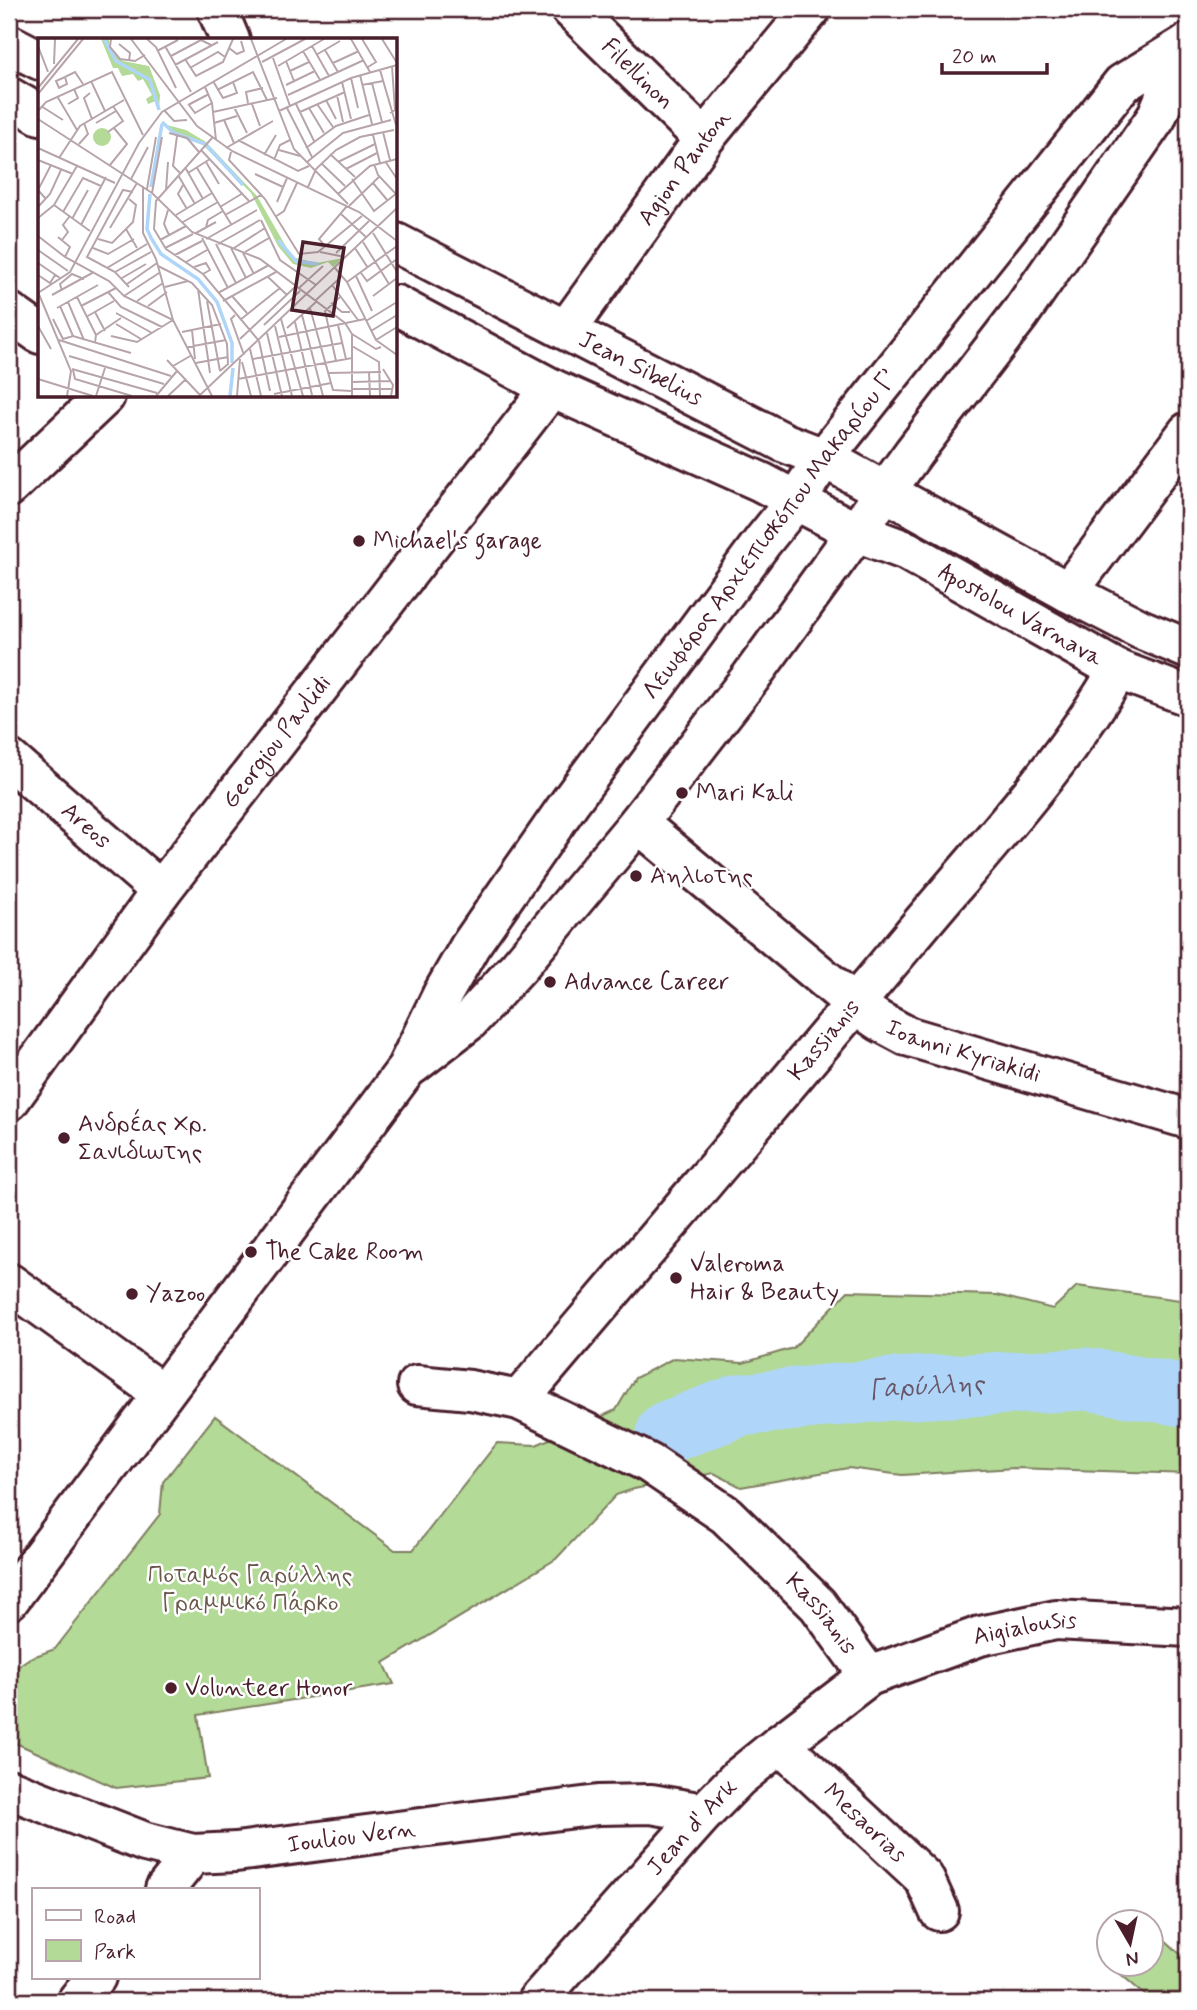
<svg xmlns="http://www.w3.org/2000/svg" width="1197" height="2010" font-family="Mynerve,sans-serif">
	<rect width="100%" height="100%" fill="#fff"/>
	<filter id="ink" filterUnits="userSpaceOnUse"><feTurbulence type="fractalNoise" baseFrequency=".0143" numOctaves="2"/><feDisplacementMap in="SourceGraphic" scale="14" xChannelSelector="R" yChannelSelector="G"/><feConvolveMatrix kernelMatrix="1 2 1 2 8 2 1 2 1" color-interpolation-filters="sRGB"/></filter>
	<g filter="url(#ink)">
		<g fill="#b3da96" stroke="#7e7c60" stroke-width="2">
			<polygon points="1077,1286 1188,1301 1188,1474 1015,1468 902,1475 848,1468 741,1487 714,1473 634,1489 616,1495 556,1559 384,1663 394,1684 198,1715 208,1778 116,1788 9,1740 9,1672 30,1658 55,1649 160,1514 163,1482 215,1416 395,1550 413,1550 497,1443 536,1445 616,1410 635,1378 674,1358 743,1363 793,1348 848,1291 997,1295 1053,1309"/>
			<polygon points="1152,1928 1188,1961 1188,2001 1152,2001 1110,1965 1152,1965"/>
		</g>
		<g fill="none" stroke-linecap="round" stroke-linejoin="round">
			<path stroke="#afd6f9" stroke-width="63" id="s1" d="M 668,1432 L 740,1405 L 892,1389 L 1087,1379 L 1188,1396"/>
			<g stroke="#4a1f2b" stroke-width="44">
				<g id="minor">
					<polyline points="217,9 230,40"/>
					<path id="s2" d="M 571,9 L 704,139"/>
					<polyline points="9,312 40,334"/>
					<path id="s3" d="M 566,330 L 704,139 L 811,9"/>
					<polyline points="9,487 105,396"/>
					<polyline points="1068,592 1188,432"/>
					<path id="s4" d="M 9,759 L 161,891"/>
					<path id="s5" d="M 638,823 L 856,1005 L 879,1021 L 907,1036 L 1188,1119"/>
					<path id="s6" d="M 9,1101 L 161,891 L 551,388"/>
					<polyline points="9,1283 163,1394"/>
					<path id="s7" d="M 417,1385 L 470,1390 L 519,1400 L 649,1463 L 726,1515 L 818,1605 L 869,1676"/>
					<path id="s8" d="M 519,1400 C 649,1247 779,1095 908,940 C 980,853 1061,768 1118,670"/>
					<path id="s9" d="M 780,1744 L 924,1878 L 939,1911"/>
					<path id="s10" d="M 9,1789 L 145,1842 L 193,1854 L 236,1852 L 598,1805 L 651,1804 L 704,1813"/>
					<polyline points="165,1889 193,1854"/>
					<polyline points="77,2001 96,1977"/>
					<path id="s11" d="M 537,2001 L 704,1813 L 738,1778 L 780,1744 L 869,1676 L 980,1636 L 1056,1620 L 1188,1627"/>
				</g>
			</g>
			<g stroke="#4a1f2b" stroke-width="44">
				<g id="major">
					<polyline points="9,44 40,60"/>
					<polyline points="9,97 40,115"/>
					<path id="s12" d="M 396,243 L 785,443 L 824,458 L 1068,592 L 1140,629 L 1188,649"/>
					<path id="s13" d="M 396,305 L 551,388 L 761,482 L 856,532 L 907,551 L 1118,670 L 1188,696"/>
					<polyline points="412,1065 469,1021 519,966 638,823 751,677 914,452 1020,314 1156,118 1188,43"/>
					<path id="s14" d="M 9,1600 L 405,1071 L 442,995 L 470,946 L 570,802 L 763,541 L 796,500 L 824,458 L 1122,84 L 1187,44"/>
				</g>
			</g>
			<use href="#minor" stroke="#fff" stroke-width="38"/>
			<use href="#major" stroke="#fff" stroke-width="38"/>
		</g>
	</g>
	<g fill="#4a1f2b" stroke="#fff" stroke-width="2.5">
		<circle cx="359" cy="541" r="7"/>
		<circle cx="682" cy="793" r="7"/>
		<circle cx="636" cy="876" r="7"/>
		<circle cx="550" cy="982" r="7"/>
		<circle cx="64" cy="1138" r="7"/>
		<circle cx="251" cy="1252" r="7"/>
		<circle cx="676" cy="1278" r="7"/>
		<circle cx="132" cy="1294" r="7"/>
		<circle cx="171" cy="1688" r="7"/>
	</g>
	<g text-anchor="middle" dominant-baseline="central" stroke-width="5" stroke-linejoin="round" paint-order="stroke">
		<g font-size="24" fill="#4a1f2b" stroke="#fff">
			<text stroke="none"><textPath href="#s2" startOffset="93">Filellinon</textPath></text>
			<text stroke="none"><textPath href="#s3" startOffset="201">Agion Panton</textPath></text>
			<text stroke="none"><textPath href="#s12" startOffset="275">Jean Sibelius</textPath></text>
			<text stroke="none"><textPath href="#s14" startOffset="1311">Λεωφόρος Αρχιεπισκόπου Μακαρίου Γ’</textPath></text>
			<text stroke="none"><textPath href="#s13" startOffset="698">Apostolou Varnava</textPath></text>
			<text stroke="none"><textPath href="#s6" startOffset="448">Georgiou Pavlidi</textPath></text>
			<text stroke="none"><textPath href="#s4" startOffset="102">Areos</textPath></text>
			<text stroke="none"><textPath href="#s8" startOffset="472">Kassianis</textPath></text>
			<text stroke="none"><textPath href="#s5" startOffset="402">Ioanni Kyriakidi</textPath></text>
			<text stroke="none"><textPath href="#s7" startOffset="478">Kassianis</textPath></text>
			<text stroke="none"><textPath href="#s11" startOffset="630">Aigialousis</textPath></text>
			<text stroke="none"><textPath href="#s9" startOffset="116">Mesaorias</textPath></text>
			<text stroke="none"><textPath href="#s11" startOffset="233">Jean d' Ark</textPath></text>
			<text stroke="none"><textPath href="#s10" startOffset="355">Iouliou Vern</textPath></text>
		</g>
		<g font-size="24" fill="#4a1f2b" stroke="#fff" text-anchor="start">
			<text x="373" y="541">Michael's garage</text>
			<text x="696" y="793">Mari Kali</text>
			<text x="650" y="876">Αηλιοτης</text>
			<text x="564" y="982">Advance Career</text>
			<text x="78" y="1124">Ανδρέας Χρ.<tspan x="78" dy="28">Σανιδιωτης</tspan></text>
			<text x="265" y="1252">The Cake Room</text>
			<text x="690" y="1264">Valeroma<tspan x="690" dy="28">Hair &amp; Beauty</tspan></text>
			<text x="146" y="1294">Yazoo</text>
			<text x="185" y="1688">Volunteer Honor</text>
		</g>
		<g font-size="24" fill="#6a574b" stroke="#fff">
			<text x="250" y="1575">Ποταμός Γαρύλλης<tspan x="250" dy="28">Γραμμικό Πάρκο</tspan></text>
		</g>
		<g font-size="26" font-style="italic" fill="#685669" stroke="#fff">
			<text stroke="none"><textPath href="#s1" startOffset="264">Γαρύλλης</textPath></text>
		</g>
	</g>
	<g transform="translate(38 38)">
		<rect width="359" height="359" fill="#fff"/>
		<path d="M 63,1 L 71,1 L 72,10 L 85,23 L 111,28 L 122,57 L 121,71 L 118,63 L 110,66 L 108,61 L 114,57 L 105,41 L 100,43 L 95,36 L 84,38 L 80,30 L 75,30 ZM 125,86 L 148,92 L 168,104 L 219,158 L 254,219 L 279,225 L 305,220 L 295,229 L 290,224 L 273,230 L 255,226 L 240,208 L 213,155 L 160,102 L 139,97 ZM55 99a9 9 0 1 1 18 0a9 9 0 1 1-18 0Z" fill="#b3da96"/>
		<path fill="none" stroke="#afd6f9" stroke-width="3.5" d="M 66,1 L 78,23 L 112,42 L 121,72M 124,84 L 136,95 L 167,106M 169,108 L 205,147M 113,149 L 124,86M 112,156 L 109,191 L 113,200 L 123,216 L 160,241 L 179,264 L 194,305 L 194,325M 240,202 L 258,223 L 280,226M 192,358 L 195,330"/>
		<path fill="none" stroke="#b7a5aa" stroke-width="2" d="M 73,1 L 72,9 L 82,21 L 97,23 L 107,17M 93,1 L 159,88 L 194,113 L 321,174 L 359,203M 109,1 L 118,9 L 138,50M 213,1 L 256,111 L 310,166M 313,1 L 332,34M 324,1 L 338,24 L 330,29M 344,1 L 359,25M 81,6 L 92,15 L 91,23M 0,8 L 10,34M 127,8 L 153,54M 274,8 L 291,38M 191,10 L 199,16 L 206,13 L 203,3M 287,12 L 300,34M 119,13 L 140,2M 265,13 L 282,42M 278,17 L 302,3M 133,18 L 163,2 L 173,7M 235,20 L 252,68M 147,21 L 158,38 L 185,24 L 195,1M 248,23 L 256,43M 224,24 L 267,1M 295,25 L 321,13M 16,26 L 17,1M 137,27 L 180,4M 240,28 L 286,1M 152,30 L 180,14 L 187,19M 342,32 L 358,87M 252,33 L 271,24M 322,37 L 334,86M 27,39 L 29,46 L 21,50 L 18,43 L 27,39 L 37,34 L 45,46M 313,40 L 320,70M 53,43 L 67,73M 175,43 L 185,60 L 199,55 L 195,44M 304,44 L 313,81M 334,45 L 344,84M 248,47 L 277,33M 324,47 L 345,43M 167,49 L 174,65 L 178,102M 0,50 L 40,1M 179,52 L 215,34 L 229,62M 52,55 L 46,60 L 54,81M 0,56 L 45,1M 250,57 L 326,22M 299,57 L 305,84M 19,58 L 39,92M 288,62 L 298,81M 210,65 L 208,54 L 225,50M 30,66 L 40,60 L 36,51M 214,66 L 222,88M 258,66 L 276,103M 279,66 L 295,89M 150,67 L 171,56M 151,67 L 157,75 L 174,65M 3,68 L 25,82M 196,69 L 209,95M 249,70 L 274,119M 271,70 L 286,95M 126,72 L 136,83 L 149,82M 0,73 L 8,64 L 74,34 L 105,97M 241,73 L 313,40 L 359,27M 175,74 L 239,60M 262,74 L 307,54M 352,75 L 357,72 L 354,28M 0,81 L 114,155 L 154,194 L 222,221 L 307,285 L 314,296 L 314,358M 186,82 L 196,105M 58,85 L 78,73M 176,85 L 199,78M 70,94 L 85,83 L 75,68M 345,94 L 352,122M 131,95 L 149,100 L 161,114M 335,97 L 342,125M 139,98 L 135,128 L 142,135M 174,100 L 118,163 L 116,191 L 128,211 L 165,236 L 221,303 L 232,353M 200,102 L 260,133 L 271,128M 41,106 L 50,96 L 46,85M 0,110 L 77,145M 188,110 L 235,83M 268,110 L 298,88 L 331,77M 163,112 L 211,163M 241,112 L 262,118M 193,114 L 191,122 L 227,161 L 261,216 L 280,214 L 324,178M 292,116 L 317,139M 226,117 L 238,97M 21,120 L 42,88 L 86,62M 0,122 L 35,136M 236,122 L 242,107 L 252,102M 347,123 L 359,141M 168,124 L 181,146M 269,124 L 305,95 L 353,82M 300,124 L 337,106M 283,125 L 307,148M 336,126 L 340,137 L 358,156M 72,127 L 89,106 L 76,90M 147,129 L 165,161M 159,130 L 193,186M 308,131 L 339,115M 150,135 L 172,121M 217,136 L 245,149M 140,137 L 157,166M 93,141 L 110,109M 314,141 L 336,173 L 359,155M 335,145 L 350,163M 145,147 L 140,156 L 149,171M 105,148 L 105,195 L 118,221 L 135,282M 270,149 L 278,131 L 298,112 L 322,99 L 356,92M 109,151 L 118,99M 128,152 L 130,124M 114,155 L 124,99M 300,156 L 332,128 L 359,121M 8,161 L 0,152 L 13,127M 239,164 L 249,140M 16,167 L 52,193M 311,168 L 342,138M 0,169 L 12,156 L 23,132M 182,169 L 205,155M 130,172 L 126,186 L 131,197M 25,174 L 45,140 L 63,148M 303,176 L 328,199M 138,177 L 174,155M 187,177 L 223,157M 237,179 L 246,173 L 259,145M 0,180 L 16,167 L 39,128M 34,181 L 50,152M 223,182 L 242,222 L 278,247M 145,184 L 180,164M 43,187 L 68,139M 168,189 L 170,182 L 185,173M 72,190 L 99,145M 88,191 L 99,210M 158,195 L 178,184M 335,195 L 359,234M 0,198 L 27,219 L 71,243 L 86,258 L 135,282 L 174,358M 20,199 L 32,209 L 27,219M 164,200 L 190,250M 60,201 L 74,205 L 95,184 L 98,167 L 91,161M 168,201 L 219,172M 24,202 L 30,194 L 25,187 L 31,179M 122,202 L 148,188M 325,204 L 351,246M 178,206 L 198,245M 180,206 L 222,182M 287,208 L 281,201 L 309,168M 55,210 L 70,216 L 96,201M 127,210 L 155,196M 193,210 L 208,240M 196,210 L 227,190M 317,210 L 330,230M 0,212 L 30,233M 207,214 L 231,200M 282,214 L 307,219M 205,215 L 216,236M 298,215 L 331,183M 137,217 L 164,203M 148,224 L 169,212M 0,225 L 22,240M 120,228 L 154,245 L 174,267 L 189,306 L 190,326 L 182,333M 156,229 L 168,225 L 172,232 L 165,236M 69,230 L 109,206M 297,230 L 309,244 L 338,302 L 359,317M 77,234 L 113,214M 323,235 L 329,243 L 359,221M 0,237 L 12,245 L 17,237M 318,238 L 334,273M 230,239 L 249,257M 84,240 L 108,226M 309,244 L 359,208M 89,246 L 119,225M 294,247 L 320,282M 91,249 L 77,234 L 49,219 L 85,152 L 95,154M 127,249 L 150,243M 261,250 L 285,228M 160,251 L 172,335M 24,253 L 22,246 L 34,236 L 46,241M 0,254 L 33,333 L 29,358M 70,254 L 83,269 L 124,289M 0,255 L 32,234 L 101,105 L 124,74 L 248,1M 180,255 L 231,227M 14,257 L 56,234M 86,258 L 121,235M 194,258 L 209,275M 335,258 L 359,240M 39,259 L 58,297 L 57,305M 278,262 L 304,238M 99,263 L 125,245M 169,263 L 182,333M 185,263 L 238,234M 30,264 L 46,302M 293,265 L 304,274 L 312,274M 22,268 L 35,298M 43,268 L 78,250M 110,268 L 129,254M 19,270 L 60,247M 272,270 L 295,352 L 314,353M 57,274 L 67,293M 78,275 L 114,295M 197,277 L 193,281 L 206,317M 264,277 L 285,358M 48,279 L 76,263M 15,281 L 25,301 L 35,298 L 93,315M 243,281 L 265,358M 202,282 L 242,250M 328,283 L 359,264M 257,284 L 274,357M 78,286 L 103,301M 226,287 L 262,253M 300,287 L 308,321M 0,288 L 13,311M 237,288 L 254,358M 249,290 L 278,264M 154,292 L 157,321M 333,293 L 359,277M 144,294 L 183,286M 229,295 L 244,358M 314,296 L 338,311 L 343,309M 58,297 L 83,280M 73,298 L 99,304 L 135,282M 241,299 L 327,281M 202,301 L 257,249M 21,302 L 133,338M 338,302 L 359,289M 314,308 L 341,324 L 342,358M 150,309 L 188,302M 212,311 L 223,358M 31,318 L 126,346M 215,321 L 304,305M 129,322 L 162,357M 298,323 L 287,273 L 303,258M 204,324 L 213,358M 158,325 L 190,319M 135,328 L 154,317M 34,331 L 119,355M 345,331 L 355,347 L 353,358M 35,332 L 37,341 L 94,358M 331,334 L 332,358M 290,335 L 343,334M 0,341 L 55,358M 200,341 L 314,320M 314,344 L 353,343M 314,351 L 355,351M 236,356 L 293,345M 58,358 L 67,330M 118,358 L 139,333M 130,358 L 147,342M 161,358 L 359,170M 199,358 L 202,321"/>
		<path fill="#4a1f2b" fill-opacity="0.15" stroke="#4a1f2b" stroke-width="3.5" d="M 265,204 L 306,210 L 295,278 L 254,272 Z"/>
		<rect width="359" height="359" fill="none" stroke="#4a1f2b" stroke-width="3.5"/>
	</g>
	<rect width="1197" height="2010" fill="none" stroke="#fff" stroke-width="35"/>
	<rect x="18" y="18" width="1162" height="1975" fill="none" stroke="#4a1f2b" stroke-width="2.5" filter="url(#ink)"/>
	<rect x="32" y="1888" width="228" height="91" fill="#ffffff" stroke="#b7a5aa" stroke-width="2"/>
	<rect x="46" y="1910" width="35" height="10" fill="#ffffff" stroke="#b7a5aa" stroke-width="2"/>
	<text x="94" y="1923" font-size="21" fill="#4a1f2b">Road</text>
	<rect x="46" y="1940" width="35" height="21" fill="#b3da96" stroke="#b7a5aa" stroke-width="2"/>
	<text x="94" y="1958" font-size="21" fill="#4a1f2b">Park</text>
	<g transform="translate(1130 1943) rotate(171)"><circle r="33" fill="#ffffff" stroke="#b7a5aa" stroke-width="2"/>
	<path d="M0-5L12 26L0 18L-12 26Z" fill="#4a1f2b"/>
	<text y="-10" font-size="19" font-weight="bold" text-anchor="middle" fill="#4a1f2b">N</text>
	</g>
	<path d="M942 63v10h105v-10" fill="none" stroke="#4a1f2b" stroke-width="3.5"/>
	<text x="952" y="63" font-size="21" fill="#4a1f2b" stroke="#ffffff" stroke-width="5" paint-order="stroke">20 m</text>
</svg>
